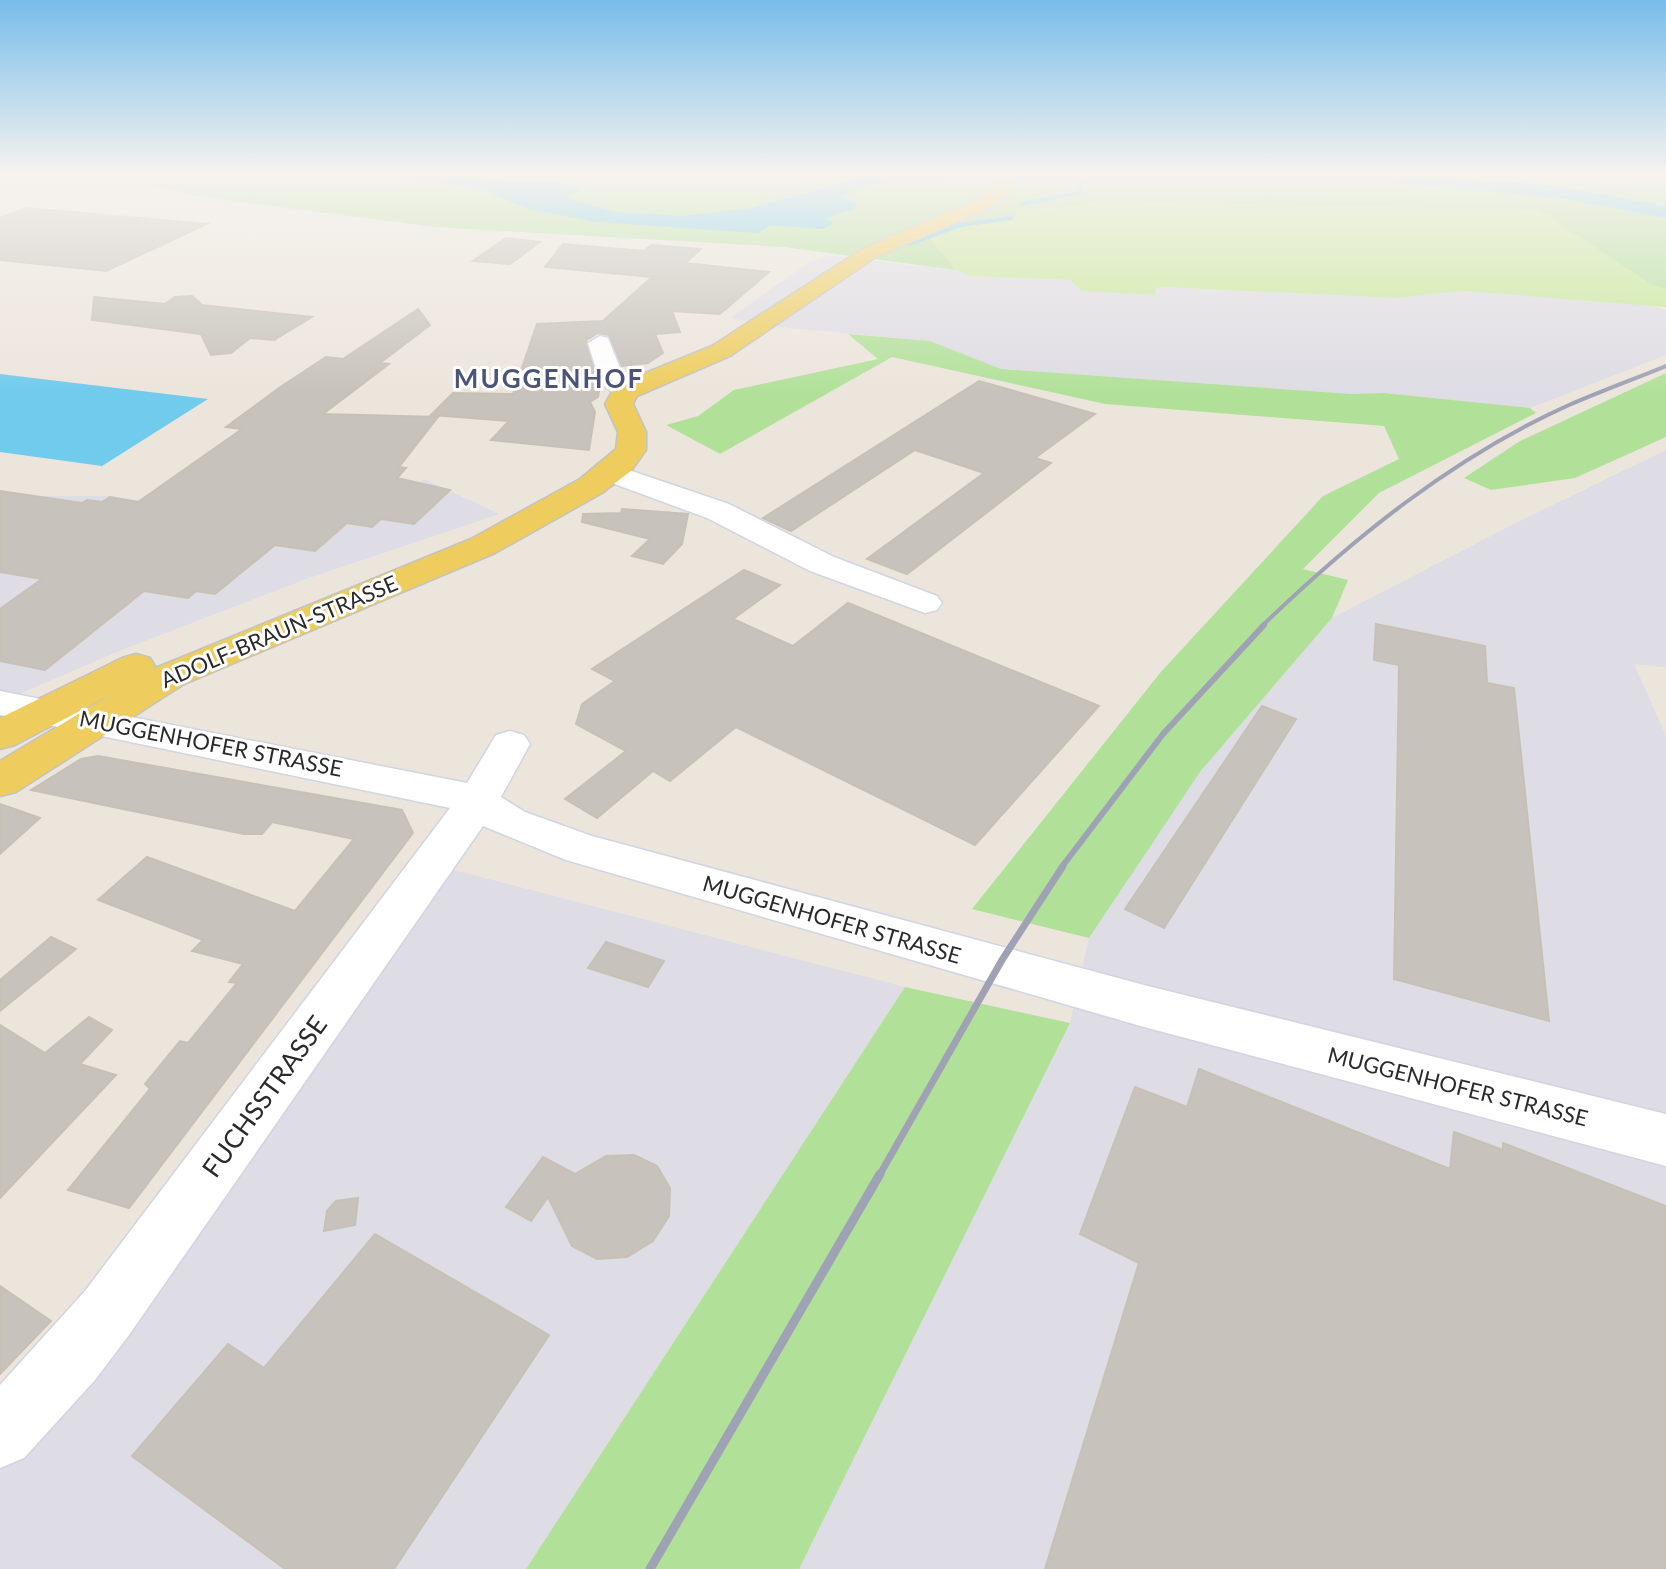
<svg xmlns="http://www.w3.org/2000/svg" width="1666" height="1569" font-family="Lato,sans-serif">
	<rect width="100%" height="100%" fill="#ece5dc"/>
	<g fill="#dedce4">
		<polygon points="830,256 956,270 970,276 1070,280 1155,294 1156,288 1165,287 1394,298 1465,291 1640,302 1666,310 1666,355 1530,408 1384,393 1352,394 1001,369 930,341 789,328 730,318 809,262"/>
		<polygon points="1666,450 1666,667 1634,664 1666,736 1666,1569 799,1569 1070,1023 1089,938 1200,772 1332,618 1514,524"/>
		<polygon points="424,479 499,514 306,579 119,651 19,694 0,693 0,524 44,496 110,496 148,502 404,501"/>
		<polygon points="450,869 905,987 526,1569 0,1569 0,1469 162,1277"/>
	</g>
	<g fill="#b1e199">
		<polygon points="98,174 626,174 811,182 835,174 1472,174 1666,186 1666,289 1098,201 1065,208 1019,209 1011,221 959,226 930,238 956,270 784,247 436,227 202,197"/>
		<polygon points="848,334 930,341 1001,369 1352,394 1384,393 1530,408 1536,413 1379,493 1303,569 1348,580 1332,618 1200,772 1089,938 972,909 1160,673 1323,496 1399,459 1384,426 1105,404 892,357 720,454 666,425 698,416 734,390 878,359"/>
		<polygon points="1666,373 1666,437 1575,478 1491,490 1464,478 1520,441"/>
		<polygon points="905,987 1070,1023 799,1569 526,1569"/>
	</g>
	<polygon fill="#c5e995" points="1098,201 1539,210 1652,285 1666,289 1666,307 1465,291 1394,298 1165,287 1156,288 1155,295 1082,291 1070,280 970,276 956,270 930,238 959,226 1011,221 1019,209 1065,208"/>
	<g fill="#70cbec">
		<polygon points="395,174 463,174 491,180 560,183 582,191 569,194 568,199 618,212 681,216 752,208 874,174 1400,174 1556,186 1666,206 1666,218 1561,198 1356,179 1080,182 967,176 870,184 841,197 856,204 854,209 826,218 833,223 824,229 770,225 758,233 597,222 527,209 484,190"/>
		<polygon points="0,374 208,399 102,466 0,452"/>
	</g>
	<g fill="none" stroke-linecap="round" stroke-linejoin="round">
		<g stroke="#70cbec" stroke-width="4">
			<polyline points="1022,204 1077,193 1081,191 1079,178"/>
			<polyline points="896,244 911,243 960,225 1011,218"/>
		</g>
	</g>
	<g fill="#c7c2bb" stroke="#c7c1b5" stroke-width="2">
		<polygon points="26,208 207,224 106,271 0,260 0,218"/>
		<polygon points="506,238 540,242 510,264 473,261"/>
		<polygon points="563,244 644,251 651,245 701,249 685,263 769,272 720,314 672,311 680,332 655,334 663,353 648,363 622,366 609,335 598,333 586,340 600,386 598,397 590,402 595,412 589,450 491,440 509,421 431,415 453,393 513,394 537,324 603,321 652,277 545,267"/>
		<polygon points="192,296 202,305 312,317 274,340 250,338 231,353 211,355 201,334 92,320 94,297 165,304 175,297"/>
		<polygon points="418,309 430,325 380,363 389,364 323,414 438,417 399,467 406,468 397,478 450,490 414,524 381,519 372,527 347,523 315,551 275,545 215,594 196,591 188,598 144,591 45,670 0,661 0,609 42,579 0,572 0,491 82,503 87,500 102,502 110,497 138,502 242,429 226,427 279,388 326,357 343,359"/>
		<polygon points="979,381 1095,414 1035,458 1051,463 907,574 867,559 984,473 915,450 791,531 763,518"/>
		<polygon points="622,509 688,514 682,544 663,564 632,556 650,539 582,522 583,514 621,513"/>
		<polygon points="744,570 780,585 733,619 793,646 848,603 1099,706 975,845 736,727 670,781 653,771 597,818 565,799 626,751 576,724 582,704 615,681 592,669"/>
		<polygon points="1376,624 1485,646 1487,683 1514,688 1549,1021 1394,979 1399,665 1374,660"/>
		<polygon points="1262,706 1296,719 1164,928 1125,909"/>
		<polygon points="98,756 402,810 413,833 129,1208 68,1190 150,1089 145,1084 180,1041 188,1043 237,983 229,982 243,964 192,951 203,940 98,900 147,857 295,911 354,839 272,822 262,834 244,834 31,790 81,759"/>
		<polygon points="0,804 40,818 0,854"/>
		<polygon points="51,937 76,949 0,1011 0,980"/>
		<polygon points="606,942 664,961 648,987 588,968"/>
		<polygon points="89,1017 112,1030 80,1064 116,1075 0,1198 0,1025 45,1053"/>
		<polygon points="1199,1069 1450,1169 1454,1132 1503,1150 1503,1143 1666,1206 1666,1569 1045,1569 1139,1263 1080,1234 1135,1087 1187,1107"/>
		<polygon points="634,1155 657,1166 670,1188 669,1216 653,1241 627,1257 597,1259 572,1246 548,1197 531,1221 506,1207 543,1157 575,1174 606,1156"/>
		<polygon points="358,1198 355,1225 324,1231 327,1211 336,1201"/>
		<polygon points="375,1234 549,1335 394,1569 285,1569 132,1456 228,1344 264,1368"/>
		<polygon points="0,1286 51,1321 0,1374"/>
	</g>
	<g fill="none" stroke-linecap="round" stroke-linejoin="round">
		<g stroke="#d1d4e2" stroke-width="3">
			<g id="minor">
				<polygon points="600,336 608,338 624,378 639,391 635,396 617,396 600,382 588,343"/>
				<polygon points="611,464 729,504 834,557 937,596 942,603 937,610 925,613 810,571 707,518 601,479 596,473 601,467"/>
				<polygon points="0,691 467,783 496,735 510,731 524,735 530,744 501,797 525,812 592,836 1144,985 1666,1114 1666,1166 1144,1027 566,860 483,826 129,1335 95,1380 24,1458 0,1468 0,1385 85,1291 450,808 0,715"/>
			</g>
		</g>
		<g stroke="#c3c3c3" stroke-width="3">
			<polygon id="major" points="994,174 1012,174 1013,187 994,206 876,257 730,356 637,396 633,404 646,432 646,450 631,471 602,493 495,553 184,684 16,792 0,796 0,761 112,694 15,745 0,749 0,718 122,658 136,654 150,658 155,666 153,669 471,539 580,479 616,449 618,432 605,404 616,385 712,346 862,249 980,198 995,185"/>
		</g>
		<use href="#minor" fill="#fff" fill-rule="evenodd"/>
		<use href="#major" fill="#eecd5e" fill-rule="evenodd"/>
		<path stroke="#9fa2b4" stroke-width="4" d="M 1261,627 C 1352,539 1453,457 1569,405 C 1601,391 1634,379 1666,366"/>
		<polyline stroke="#9fa2b4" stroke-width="6" points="1061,868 1163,734 1264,625"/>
		<polyline stroke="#9fa2b4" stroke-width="7" points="879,1176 1002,960 1063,866"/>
		<polyline stroke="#9fa2b4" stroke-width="9" points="650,1569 880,1174"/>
	</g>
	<linearGradient id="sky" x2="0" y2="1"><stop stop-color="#78bdea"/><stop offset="0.44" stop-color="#f6f3ef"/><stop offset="1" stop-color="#f6f3ef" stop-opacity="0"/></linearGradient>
	<rect width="1666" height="394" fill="url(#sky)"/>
	<g text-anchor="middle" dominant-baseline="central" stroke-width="6" stroke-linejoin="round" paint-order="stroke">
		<g font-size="22" fill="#2a2a2a" stroke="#fff">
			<text transform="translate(279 631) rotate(-23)">ADOLF-BRAUN-STRASSE</text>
			<text transform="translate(211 743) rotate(11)">MUGGENHOFER STRASSE</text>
			<text transform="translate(832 919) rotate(16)">MUGGENHOFER STRASSE</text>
			<text transform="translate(1458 1086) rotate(14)">MUGGENHOFER STRASSE</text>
		</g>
		<g font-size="26" font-weight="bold" letter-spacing="2" fill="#4b5379" stroke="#fff">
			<text x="549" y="378">MUGGENHOF</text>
		</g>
		<g font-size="26" fill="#2a2a2a" stroke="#fff">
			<text transform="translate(264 1096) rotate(-54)">FUCHSSTRASSE</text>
		</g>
	</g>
</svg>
